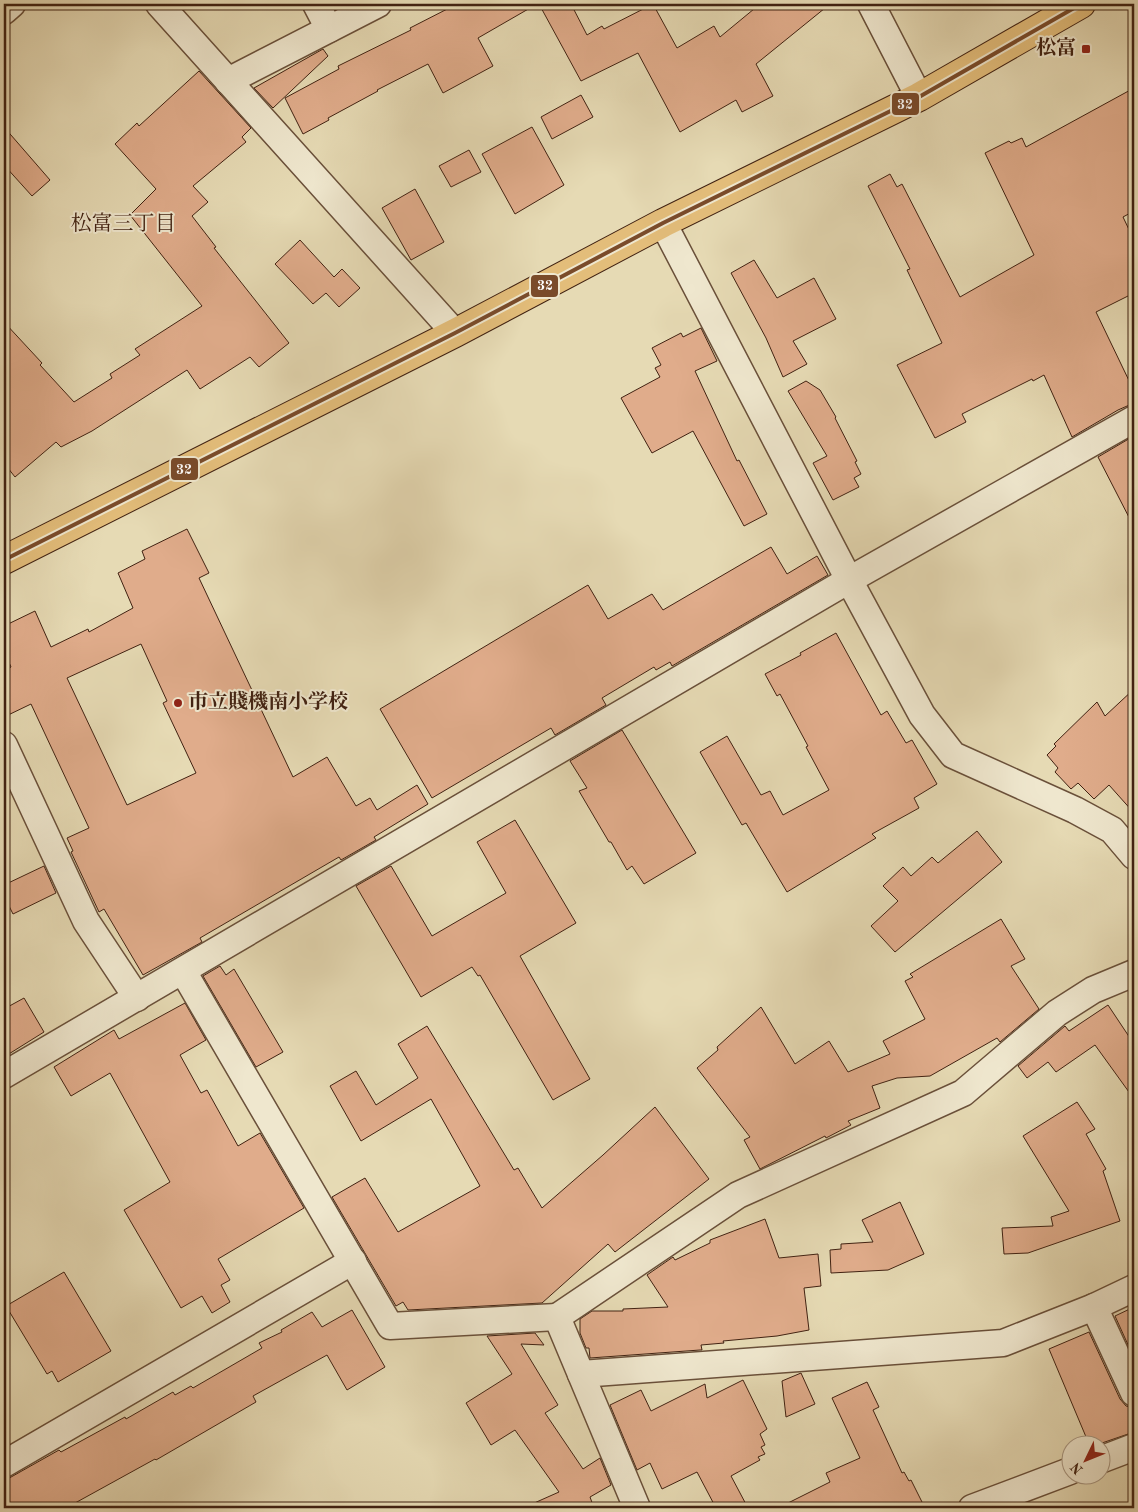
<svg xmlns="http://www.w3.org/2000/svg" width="1138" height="1512" font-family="'Old Standard TT','Noto Serif JP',serif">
	<rect width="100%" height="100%" fill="#e6dab4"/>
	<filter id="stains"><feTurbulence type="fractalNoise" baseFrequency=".004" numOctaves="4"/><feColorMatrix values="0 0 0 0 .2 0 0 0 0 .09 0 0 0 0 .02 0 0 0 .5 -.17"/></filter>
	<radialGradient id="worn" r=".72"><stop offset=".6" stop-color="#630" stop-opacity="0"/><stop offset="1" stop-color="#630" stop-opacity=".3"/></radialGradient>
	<g fill="#e0ac8b" stroke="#412212" fill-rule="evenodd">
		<polygon points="457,4 537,4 478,38 493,66 443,93 428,64 377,90 378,91 328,118 329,120 303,134 285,98 339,69 338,66 411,30 410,28"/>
		<polygon points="539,4 571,4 587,35 602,26 604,29 653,4 677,48 714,26 720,37 760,4 830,4 756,64 773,96 742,112 736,100 680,132 638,53 581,81"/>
		<polygon points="323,49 328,56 273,108 254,88"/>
		<polygon points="199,71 251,128 242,137 246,142 193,186 208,202 192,216 216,247 214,248 289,343 259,367 250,357 200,389 187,370 92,431 61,447 56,442 15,477 4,463 4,322 42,363 40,365 74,402 112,378 110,374 140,355 135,349 202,306 130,215 156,189 115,144 137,123 139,126"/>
		<polygon points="1134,88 1134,211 1123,217 1134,240 1134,293 1096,312 1134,391 1134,403 1118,410 1072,437 1044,375 1033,381 1032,379 962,414 966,422 935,438 897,365 942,343 907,270 910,269 868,186 890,174 897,187 902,184 960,297 1034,255 985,153 1009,141 1011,143 1022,138 1026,147"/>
		<polygon points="581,95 593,117 552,139 541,117"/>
		<polygon points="4,127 50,180 32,196 4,165"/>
		<polygon points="532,127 564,185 515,214 482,154"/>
		<polygon points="469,150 481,172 451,187 439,166"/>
		<polygon points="415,189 444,242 411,260 382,208"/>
		<polygon points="300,240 334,277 342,269 360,288 339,307 326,293 313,304 275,264"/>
		<polygon points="754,260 777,298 814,278 836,319 793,341 807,364 783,377 766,338 731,273"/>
		<polygon points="701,328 717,361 695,371 737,461 739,460 767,514 744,526 693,431 652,453 621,398 660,377 655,368 661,365 652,348 681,333 683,337"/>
		<polygon points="806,381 820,390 836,417 835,418 857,461 855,462 861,474 854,478 859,487 833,500 813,463 827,456 788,391"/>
		<polygon points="1132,437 1134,441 1134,527 1098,457"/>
		<path d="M 187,529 L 209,573 L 199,578 L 293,777 L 327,757 L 356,806 L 370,798 L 377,810 L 417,785 L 428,804 L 374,837 L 376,840 L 341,860 L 339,857 L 200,938 L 202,942 L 143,975 L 104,909 L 99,912 L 71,852 L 73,851 L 67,838 L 89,828 L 31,704 L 4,717 L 4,671 L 11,667 L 4,651 L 4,626 L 35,611 L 51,647 L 88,629 L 89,632 L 133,608 L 118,573 L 145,559 L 142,551 ZM 141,644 L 167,701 L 163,703 L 196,773 L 127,805 L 67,678 Z"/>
		<polygon points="771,547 787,574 817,556 828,575 672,666 670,662 656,670 654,667 602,698 606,705 555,735 551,728 432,798 380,709 588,585 608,619 652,594 663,610"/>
		<polygon points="836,633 881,715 887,711 906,743 912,740 937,784 914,798 919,808 872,834 876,838 787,892 746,823 742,825 700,752 727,736 761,795 770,791 783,815 829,790 806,747 808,746 780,694 777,696 765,674 801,655 800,653"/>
		<polygon points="1134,689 1134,813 1109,785 1094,799 1078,783 1071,789 1055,772 1058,768 1047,755 1056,746 1054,744 1097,702 1105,716"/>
		<polygon points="622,730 696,853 644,884 632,866 627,870 611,842 609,842 579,791 587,788 570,761"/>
		<polygon points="515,820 576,923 520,956 590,1079 553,1100 480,975 478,976 472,967 421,997 356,886 391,866 432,936 506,893 477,842"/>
		<polygon points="977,831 1002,862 895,952 871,926 898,901 883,886 903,867 911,876 932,857 938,863"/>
		<polygon points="44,866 56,893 13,914 4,896 4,885"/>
		<polygon points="1001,919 1025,959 1011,966 1039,1009 1000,1042 997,1038 930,1076 897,1078 872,1086 880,1108 848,1121 851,1125 826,1138 825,1136 760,1169 744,1140 750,1137 697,1068 718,1050 717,1047 761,1007 795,1064 829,1041 848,1072 890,1054 883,1041 925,1019 905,981 913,977 910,974"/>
		<polygon points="220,966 226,975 234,969 283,1052 256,1067 203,976"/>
		<polygon points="24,998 44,1032 4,1057 4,1009"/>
		<polygon points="185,1003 206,1040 180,1055 201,1093 207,1090 238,1146 260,1133 304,1208 218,1259 230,1280 221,1285 230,1302 212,1313 202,1296 181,1308 124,1210 170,1182 110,1073 71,1096 54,1067 114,1030 119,1039"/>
		<polygon points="1108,1005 1134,1044 1134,1099 1095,1045 1056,1072 1048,1062 1027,1078 1018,1066 1065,1026 1069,1031"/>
		<polygon points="427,1026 514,1170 518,1168 542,1208 603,1155 655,1107 709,1179 615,1252 608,1244 542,1303 408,1310 403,1302 396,1306 332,1197 365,1178 398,1232 480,1186 431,1099 361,1141 330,1086 356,1071 376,1105 418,1078 398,1044"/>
		<polygon points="1077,1102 1095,1129 1086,1134 1106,1169 1103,1171 1120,1221 1028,1253 1004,1254 1002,1228 1053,1226 1051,1217 1069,1211 1023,1136"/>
		<polygon points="900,1202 924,1254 888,1270 831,1273 830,1250 841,1249 841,1244 873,1242 862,1220"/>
		<polygon points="765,1219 779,1258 818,1254 821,1286 804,1288 809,1330 777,1336 723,1341 724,1343 701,1345 702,1350 700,1350 590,1358 589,1348 586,1348 580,1333 580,1319 592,1311 623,1311 623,1309 668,1307 647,1275 673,1257 675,1260 710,1243 710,1240"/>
		<polygon points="64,1272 111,1351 58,1382 52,1371 47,1374 6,1306"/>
		<polygon points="1134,1307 1134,1358 1115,1316"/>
		<polygon points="352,1310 385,1367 347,1390 327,1355 253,1396 256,1402 156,1460 155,1459 66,1508 4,1508 4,1481 59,1450 61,1452 125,1417 126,1419 173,1392 175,1395 191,1386 193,1388 262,1348 259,1343 282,1332 281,1330 312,1312 322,1327"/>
		<polygon points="1089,1332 1120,1399 1126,1406 1134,1408 1134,1432 1099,1444 1089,1444 1049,1349"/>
		<polygon points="535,1333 544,1345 521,1344 558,1405 545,1413 583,1469 600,1458 611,1485 590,1497 594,1508 523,1508 559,1492 515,1430 491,1445 466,1403 512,1374 487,1336"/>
		<polygon points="801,1373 815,1404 786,1417 782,1381"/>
		<polygon points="743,1380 767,1429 760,1434 765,1445 761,1447 765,1454 758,1457 760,1460 731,1476 748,1508 716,1508 697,1472 662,1489 650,1463 637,1470 610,1405 641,1390 651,1411 705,1384 707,1398"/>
		<polygon points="867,1382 879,1407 873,1410 902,1473 904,1472 909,1481 911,1480 925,1508 778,1508 830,1482 826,1473 860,1458 832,1398"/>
	</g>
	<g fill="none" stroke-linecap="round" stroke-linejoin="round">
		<g stroke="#6a503a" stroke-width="29">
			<g id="minor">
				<polyline points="159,4 455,333"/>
				<polyline points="316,4 329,29"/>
				<polyline points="871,4 919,97"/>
				<polyline points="4,11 12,4"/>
				<polyline points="228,81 378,4"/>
				<polyline points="663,223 849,580 922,715 953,755 1075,810 1112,830 1134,856"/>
				<polyline points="4,745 86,921 137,998"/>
				<polyline points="183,971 390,1326 557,1317"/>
				<polyline points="4,1075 849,580 1134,419"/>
				<polyline points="1094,1307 1134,1393"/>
				<polyline points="581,1374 1003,1343 1094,1307 1134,1288"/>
				<polyline points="1100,1460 1134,1447"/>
				<polyline points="4,1464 353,1261"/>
				<polyline points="637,1508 557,1317 738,1195 963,1093 1057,1013 1093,990 1134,973"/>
				<polyline points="972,1508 1070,1471"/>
			</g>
		</g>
		<g stroke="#412212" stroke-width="30">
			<polyline id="primary" points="4,560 455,333 663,223 919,97 1081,4"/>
		</g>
		<use href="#minor" stroke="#efe7ce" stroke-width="26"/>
		<use href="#primary" stroke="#e3bd7a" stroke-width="28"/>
		<g stroke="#efe7ce" stroke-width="8">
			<polyline id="bus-1" points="4,560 455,333 663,223 919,97 1081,4"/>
		</g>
		<use href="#bus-1" stroke="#7a4b2a" stroke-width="4"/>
	</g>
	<g fill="#8f2418" stroke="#efe7ce" stroke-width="2">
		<rect x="1081" y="44" width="10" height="10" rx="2.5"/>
		<circle cx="178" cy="703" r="5"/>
	</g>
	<g text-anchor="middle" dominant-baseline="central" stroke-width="4" stroke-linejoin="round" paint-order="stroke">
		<g font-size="20" font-weight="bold" fill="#412212" stroke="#efe7ce" text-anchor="end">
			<text x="1076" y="49">松富</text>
			<text x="188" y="703" text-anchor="start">市立賤機南小学校</text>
		</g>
		<g font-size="21" fill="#412212" stroke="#efe7ce">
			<text x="123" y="224">松富三丁目</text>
		</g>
	</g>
	<g stroke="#efe7ce" stroke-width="2">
		<rect x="891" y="92" width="29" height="24" rx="5" fill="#7a4b2a"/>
		<rect x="530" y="274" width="29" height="24" rx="5" fill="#7a4b2a"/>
		<rect x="170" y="457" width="29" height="24" rx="5" fill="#7a4b2a"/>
	</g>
	<g font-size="14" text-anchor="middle" font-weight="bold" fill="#fff">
		<text x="905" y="109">32</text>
		<text x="545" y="290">32</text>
		<text x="184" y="474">32</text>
	</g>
	<rect width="1138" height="1512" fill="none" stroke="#e6dab4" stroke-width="20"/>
	<rect x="5" y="5" width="1128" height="1502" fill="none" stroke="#412212" stroke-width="2.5"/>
	<rect x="10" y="10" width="1118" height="1492" fill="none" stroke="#412212"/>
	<g transform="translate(1086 1460) rotate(227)"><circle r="24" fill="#efe7ce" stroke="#a99883"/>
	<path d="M0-4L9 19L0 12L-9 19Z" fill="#8f2418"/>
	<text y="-8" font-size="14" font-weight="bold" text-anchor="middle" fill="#412212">N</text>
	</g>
	<rect width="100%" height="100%" filter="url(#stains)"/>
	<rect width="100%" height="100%" fill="url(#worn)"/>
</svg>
